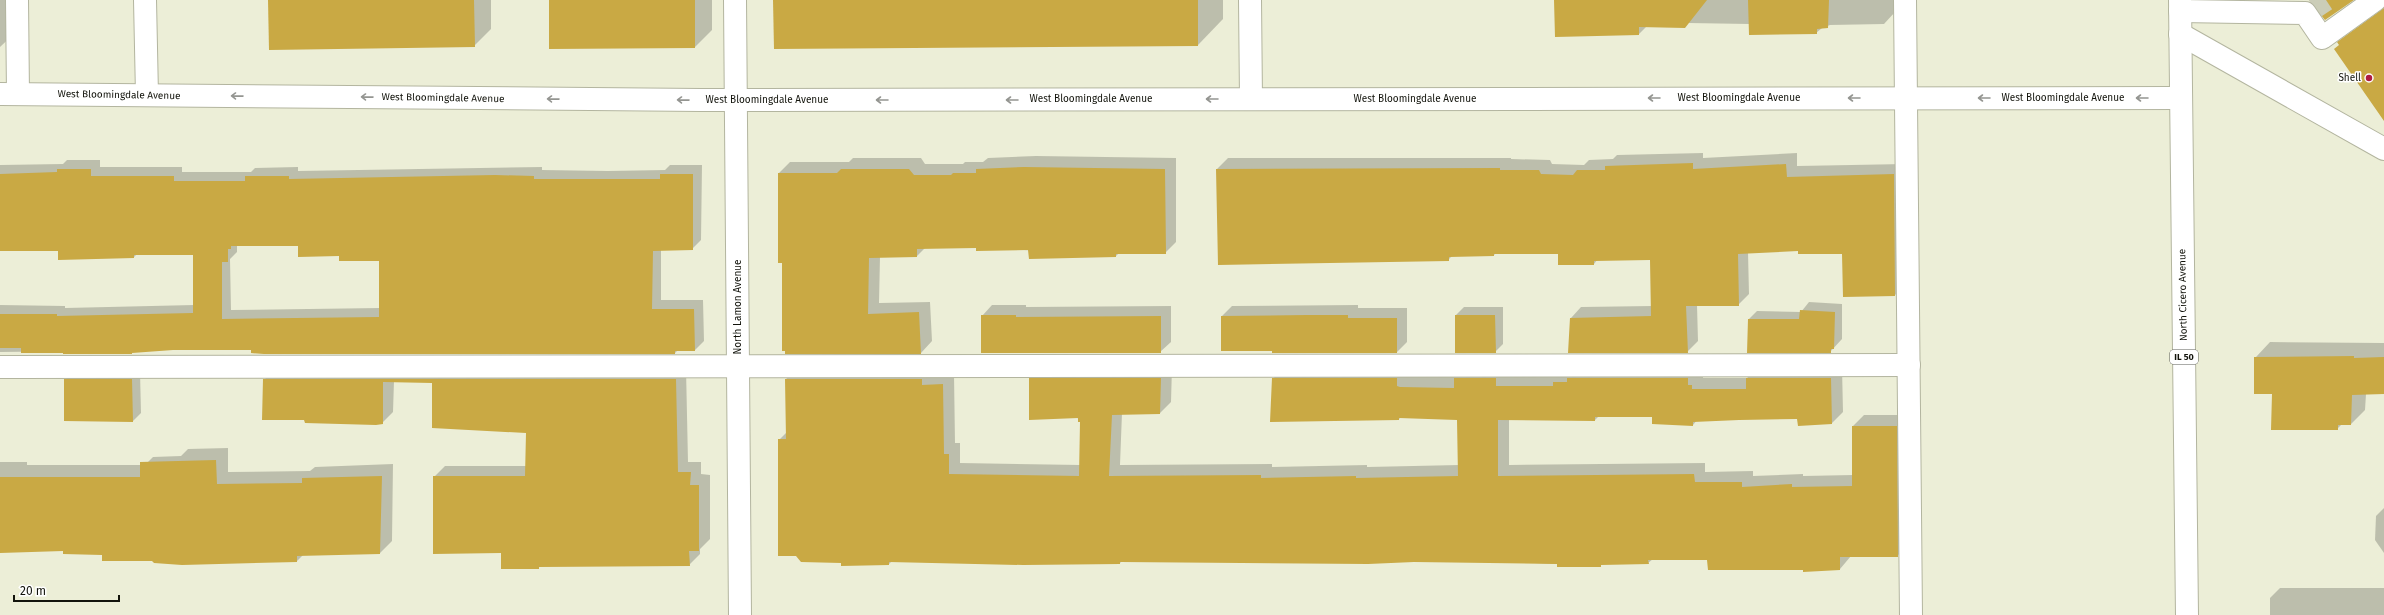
<svg xmlns="http://www.w3.org/2000/svg" width="2384" height="615" font-family="'Fira Sans',sans-serif">
	<rect width="100%" height="100%" fill="#eceed7"/>
	<g fill="#0003" fill-rule="evenodd">
		<polygon points="0,0 16,0 17,31 0,47"/>
		<polygon points="269,0 491,0 491,29 474,46"/>
		<polygon points="550,0 712,0 712,30 695,47"/>
		<polygon points="774,0 1223,0 1223,19 1198,45"/>
		<polygon points="1555,0 1895,0 1895,12 1884,24 1830,25 1822,28 1816,33 1749,24 1688,23 1646,27 1639,34"/>
		<polygon points="2384,8 2384,106 2338,43"/>
		<polygon points="1703,153 1703,158 1797,153 1797,166 1905,164 1906,284 1895,295 1843,253 1799,250 1748,252 1749,294 1738,305 1697,305 1698,341 1687,352 1571,318 1581,307 1652,306 1651,259 1597,260 1594,264 1559,253 1496,253 1494,255 1452,256 1448,260 1217,169 1228,158 1511,158 1511,159 1550,160 1552,164 1584,165 1589,160 1613,159 1617,155"/>
		<polygon points="1036,156 1176,158 1176,242 1165,253 1119,253 1116,256 977,247 925,248 917,256 880,257 879,303 930,302 932,341 921,353 783,262 779,173 790,162 849,162 853,158 921,158 925,164 963,164 965,162 983,162 988,158"/>
		<path d="M 67,160 L 100,160 L 100,167 L 182,167 L 182,172 L 251,172 L 255,168 L 298,167 L 298,171 L 542,167 L 542,170 L 608,171 L 665,170 L 670,165 L 702,165 L 701,240 L 692,249 L 661,250 L 661,300 L 703,300 L 704,341 L 695,350 L 678,350 L 675,353 L 252,349 L 0,352 L 0,305 L 65,306 L 65,308 L 194,305 L 194,254 L 137,254 L 134,257 L 59,250 L 0,249 L 0,165 L 63,164 ZM 237,245 L 299,245 L 340,255 L 380,260 L 380,308 L 231,310 L 230,259 L 237,252 Z"/>
		<polygon points="1809,302 1842,304 1842,339 1830,352 1749,319 1757,311 1801,312"/>
		<polygon points="992,305 1026,305 1026,307 1171,306 1171,342 1160,352 982,316"/>
		<polygon points="1358,305 1358,308 1407,308 1407,342 1397,352 1273,350 1222,316 1232,306"/>
		<polygon points="1464,307 1503,307 1503,344 1495,352 1456,315"/>
		<polygon points="2270,342 2384,343 2384,393 2366,394 2365,410 2351,424 2342,424 2337,429 2273,393 2256,357"/>
		<polygon points="1172,367 1171,402 1160,413 1122,413 1120,465 1272,464 1272,467 1367,465 1367,467 1459,465 1458,419 1401,417 1399,419 1273,379 1284,367 1412,376 1457,376 1467,367 1703,374 1703,378 1747,378 1759,367 1842,367 1843,412 1832,423 1798,418 1697,420 1693,425 1653,416 1599,416 1595,420 1509,419 1509,465 1705,463 1705,472 1753,471 1753,476 1803,474 1803,476 1853,475 1853,426 1864,415 1908,415 1909,545 1897,556 1851,556 1840,569 1804,571 1804,569 1708,559 1653,559 1648,563 1602,564 1600,566 1510,562 1122,561 1120,563 892,561 889,564 779,440 787,432 786,379 798,368 954,374 955,443 960,443 960,463 1081,465 1081,421 1030,379 1041,368"/>
		<polygon points="686,368 688,462 701,462 701,474 710,475 710,539 700,549 700,554 689,565 541,566 538,568 502,552 434,477 445,466 526,466 527,432 433,382 394,381 393,412 382,423 305,419 264,380 275,369"/>
		<polygon points="74,372 140,372 141,413 133,421 65,380"/>
		<polygon points="228,448 228,472 310,471 315,467 393,464 392,541 380,553 303,555 297,561 153,560 64,550 0,552 0,462 27,462 27,465 145,465 153,457 181,456 188,449"/>
		<polygon points="2384,508 2384,553 2375,540 2376,516"/>
		<polygon points="2280,588 2384,588 2384,615 2270,615 2270,598"/>
	</g>
	<g fill="#c9a944" fill-rule="evenodd">
		<polygon points="268,0 474,0 475,47 269,50"/>
		<polygon points="549,0 695,0 695,48 549,49"/>
		<polygon points="773,0 1198,0 1198,46 774,49"/>
		<polygon points="1554,0 1707,0 1685,28 1639,27 1639,35 1555,37"/>
		<polygon points="1748,0 1829,0 1828,28 1817,29 1817,34 1749,35"/>
		<polygon points="2309,0 2354,0 2325,20"/>
		<polygon points="2384,8 2384,121 2334,49 2339,45 2337,42"/>
		<polygon points="1693,163 1693,169 1786,164 1787,177 1894,174 1895,296 1843,297 1842,254 1798,254 1798,251 1738,254 1739,306 1686,306 1688,353 1568,353 1570,318 1651,316 1650,260 1594,261 1594,265 1558,265 1558,254 1494,254 1494,256 1449,257 1449,261 1218,265 1216,169 1500,168 1500,170 1539,170 1541,174 1573,175 1577,170 1605,170 1605,166"/>
		<polygon points="1024,167 1165,169 1166,254 1116,254 1116,257 1029,259 1028,250 976,251 976,248 917,249 917,257 869,258 868,314 919,312 921,354 785,354 785,351 782,351 782,263 778,263 778,173 837,173 841,169 909,169 914,175 951,175 953,173 976,173 976,169"/>
		<path d="M 57,169 L 91,169 L 91,176 L 174,176 L 174,181 L 245,181 L 245,176 L 289,176 L 289,179 L 495,175 L 534,176 L 534,179 L 660,179 L 660,174 L 693,174 L 693,250 L 653,251 L 652,309 L 694,309 L 695,351 L 675,351 L 675,354 L 264,354 L 251,353 L 251,350 L 173,350 L 132,353 L 132,354 L 63,354 L 63,353 L 21,353 L 21,348 L 0,348 L 0,314 L 57,314 L 57,316 L 193,313 L 193,255 L 134,255 L 134,258 L 58,260 L 58,251 L 0,251 L 0,174 L 57,172 ZM 231,246 L 298,246 L 298,257 L 339,256 L 339,261 L 379,261 L 379,317 L 222,319 L 222,262 L 228,262 L 228,249 L 231,249 Z"/>
		<polygon points="1800,310 1835,312 1834,349 1831,349 1831,353 1747,353 1748,319 1799,319"/>
		<polygon points="981,315 1016,315 1016,317 1161,316 1161,353 981,353"/>
		<polygon points="1307,315 1348,315 1348,318 1397,318 1397,353 1272,353 1272,351 1221,351 1221,316"/>
		<polygon points="1455,315 1495,315 1496,353 1455,353"/>
		<polygon points="2354,356 2354,358 2384,357 2384,394 2352,395 2351,425 2338,425 2338,430 2271,430 2272,394 2254,394 2254,357"/>
		<polygon points="1029,378 1161,378 1160,414 1112,415 1109,476 1261,475 1261,478 1356,476 1356,478 1458,476 1457,420 1399,418 1399,420 1270,422 1272,378 1397,378 1397,386 1400,387 1454,388 1454,378 1496,378 1496,386 1553,386 1553,382 1567,382 1567,378 1688,378 1688,385 1692,385 1692,389 1746,389 1746,378 1831,378 1832,424 1798,426 1797,419 1739,420 1693,422 1693,426 1652,424 1652,417 1595,417 1595,421 1498,420 1498,476 1694,474 1695,482 1742,482 1742,487 1792,484 1792,487 1852,486 1852,426 1897,426 1898,557 1840,557 1840,570 1803,572 1803,570 1708,570 1707,560 1648,560 1649,564 1601,565 1601,567 1557,567 1557,564 1414,562 1368,564 1120,562 1120,564 1023,565 889,562 889,565 841,566 841,563 801,562 796,556 778,556 778,439 786,439 785,379 922,379 922,385 943,384 944,454 949,454 949,474 1079,476 1080,422 1078,422 1078,418 1029,420"/>
		<polygon points="64,379 132,379 133,422 64,421"/>
		<polygon points="263,379 676,379 678,472 691,472 690,485 699,485 699,551 689,551 690,566 539,567 539,569 501,569 501,553 433,554 433,476 525,476 526,433 432,428 432,383 383,382 383,424 376,425 305,423 304,420 262,420"/>
		<polygon points="216,460 217,484 302,483 302,478 382,476 380,554 297,556 297,562 182,565 154,563 152,561 102,561 102,555 63,554 63,551 0,553 0,477 140,477 140,462"/>
	</g>
	<g fill="none" stroke-linecap="round" stroke-linejoin="round">
		<polyline stroke="#cbcdb8" stroke-width="22" stroke-dasharray="22 11" stroke-linecap="butt" points="2314,8 2326,0"/>
		<g stroke="#b3b59f" stroke-width="24">
			<g id="minor">
				<polyline points="17,0 18,94"/>
				<polyline points="145,0 147,95"/>
				<polyline points="735,0 740,615"/>
				<polyline points="1250,0 1251,99"/>
				<polyline points="1905,0 1911,615"/>
				<polyline points="2180,11 2305,13 2322,38 2375,0"/>
				<polyline points="2180,34 2384,149"/>
				<polyline points="0,94 701,100 2181,98"/>
				<polyline points="0,367 1909,365"/>
			</g>
		</g>
		<g stroke="#b3b59f" stroke-width="24">
			<polyline id="major" points="2180,0 2187,615"/>
		</g>
		<use href="#minor" stroke="#fff" stroke-width="22"/>
		<use href="#major" stroke="#fff" stroke-width="22"/>
	</g>
	<defs><path id="oneway-shaft" d="M-6 0H5M1.5-3L5.5 0L1.5 3" fill="none" stroke-width="1.6" stroke-linecap="round" stroke-linejoin="round"/></defs>
	<g stroke="#949591">
		<use href="#oneway-shaft" transform="translate(237 96) rotate(-179)"/>
		<use href="#oneway-shaft" transform="translate(367 97) rotate(-179)"/>
		<use href="#oneway-shaft" transform="translate(1654 98) rotate(180)"/>
		<use href="#oneway-shaft" transform="translate(1854 98) rotate(180)"/>
		<use href="#oneway-shaft" transform="translate(1984 98) rotate(-180)"/>
		<use href="#oneway-shaft" transform="translate(2142 98) rotate(180)"/>
		<use href="#oneway-shaft" transform="translate(553 99) rotate(-179)"/>
		<use href="#oneway-shaft" transform="translate(1212 99) rotate(180)"/>
		<use href="#oneway-shaft" transform="translate(683 100) rotate(-179)"/>
		<use href="#oneway-shaft" transform="translate(882 100) rotate(180)"/>
		<use href="#oneway-shaft" transform="translate(1012 100) rotate(180)"/>
	</g>
	<circle fill="#af1c42" stroke="#fff" stroke-width="1.5" cx="2369" cy="78" r="4"/>
	<g text-anchor="middle" dominant-baseline="central" stroke-width="3" stroke-linejoin="round" paint-order="stroke">
		<rect fill="#fff" stroke="#595a54" stroke-width="1" x="2170" y="350" width="28" height="14" rx="3"/>
		<g font-size="9" font-weight="bold" fill="#12130b">
			<text x="2184" y="357">IL 50</text>
		</g>
		<g font-size="10" fill="#12130b" stroke="#fff" text-anchor="end">
			<text x="2361" y="78">Shell</text>
		</g>
		<g font-size="10" fill="#12130b" stroke="#fff">
			<text transform="translate(119 95) rotate(1)">West Bloomingdale Avenue</text>
			<text transform="translate(443 98) rotate(1)">West Bloomingdale Avenue</text>
			<text x="1739" y="98">West Bloomingdale Avenue</text>
			<text x="2063" y="98">West Bloomingdale Avenue</text>
			<text x="1091" y="99">West Bloomingdale Avenue</text>
			<text x="1415" y="99">West Bloomingdale Avenue</text>
			<text x="767" y="100">West Bloomingdale Avenue</text>
			<text transform="translate(2183 295) rotate(-91)">North Cicero Avenue</text>
			<text transform="translate(738 307) rotate(-90)">North Lamon Avenue</text>
		</g>
	</g>
	<path d="M14 595v6h105v-6" fill="none" stroke="#12130b" stroke-width="2"/>
	<text x="20" y="595" font-size="12" fill="#12130b" stroke="#ffffff" stroke-width="3" paint-order="stroke">20 m</text>
</svg>
